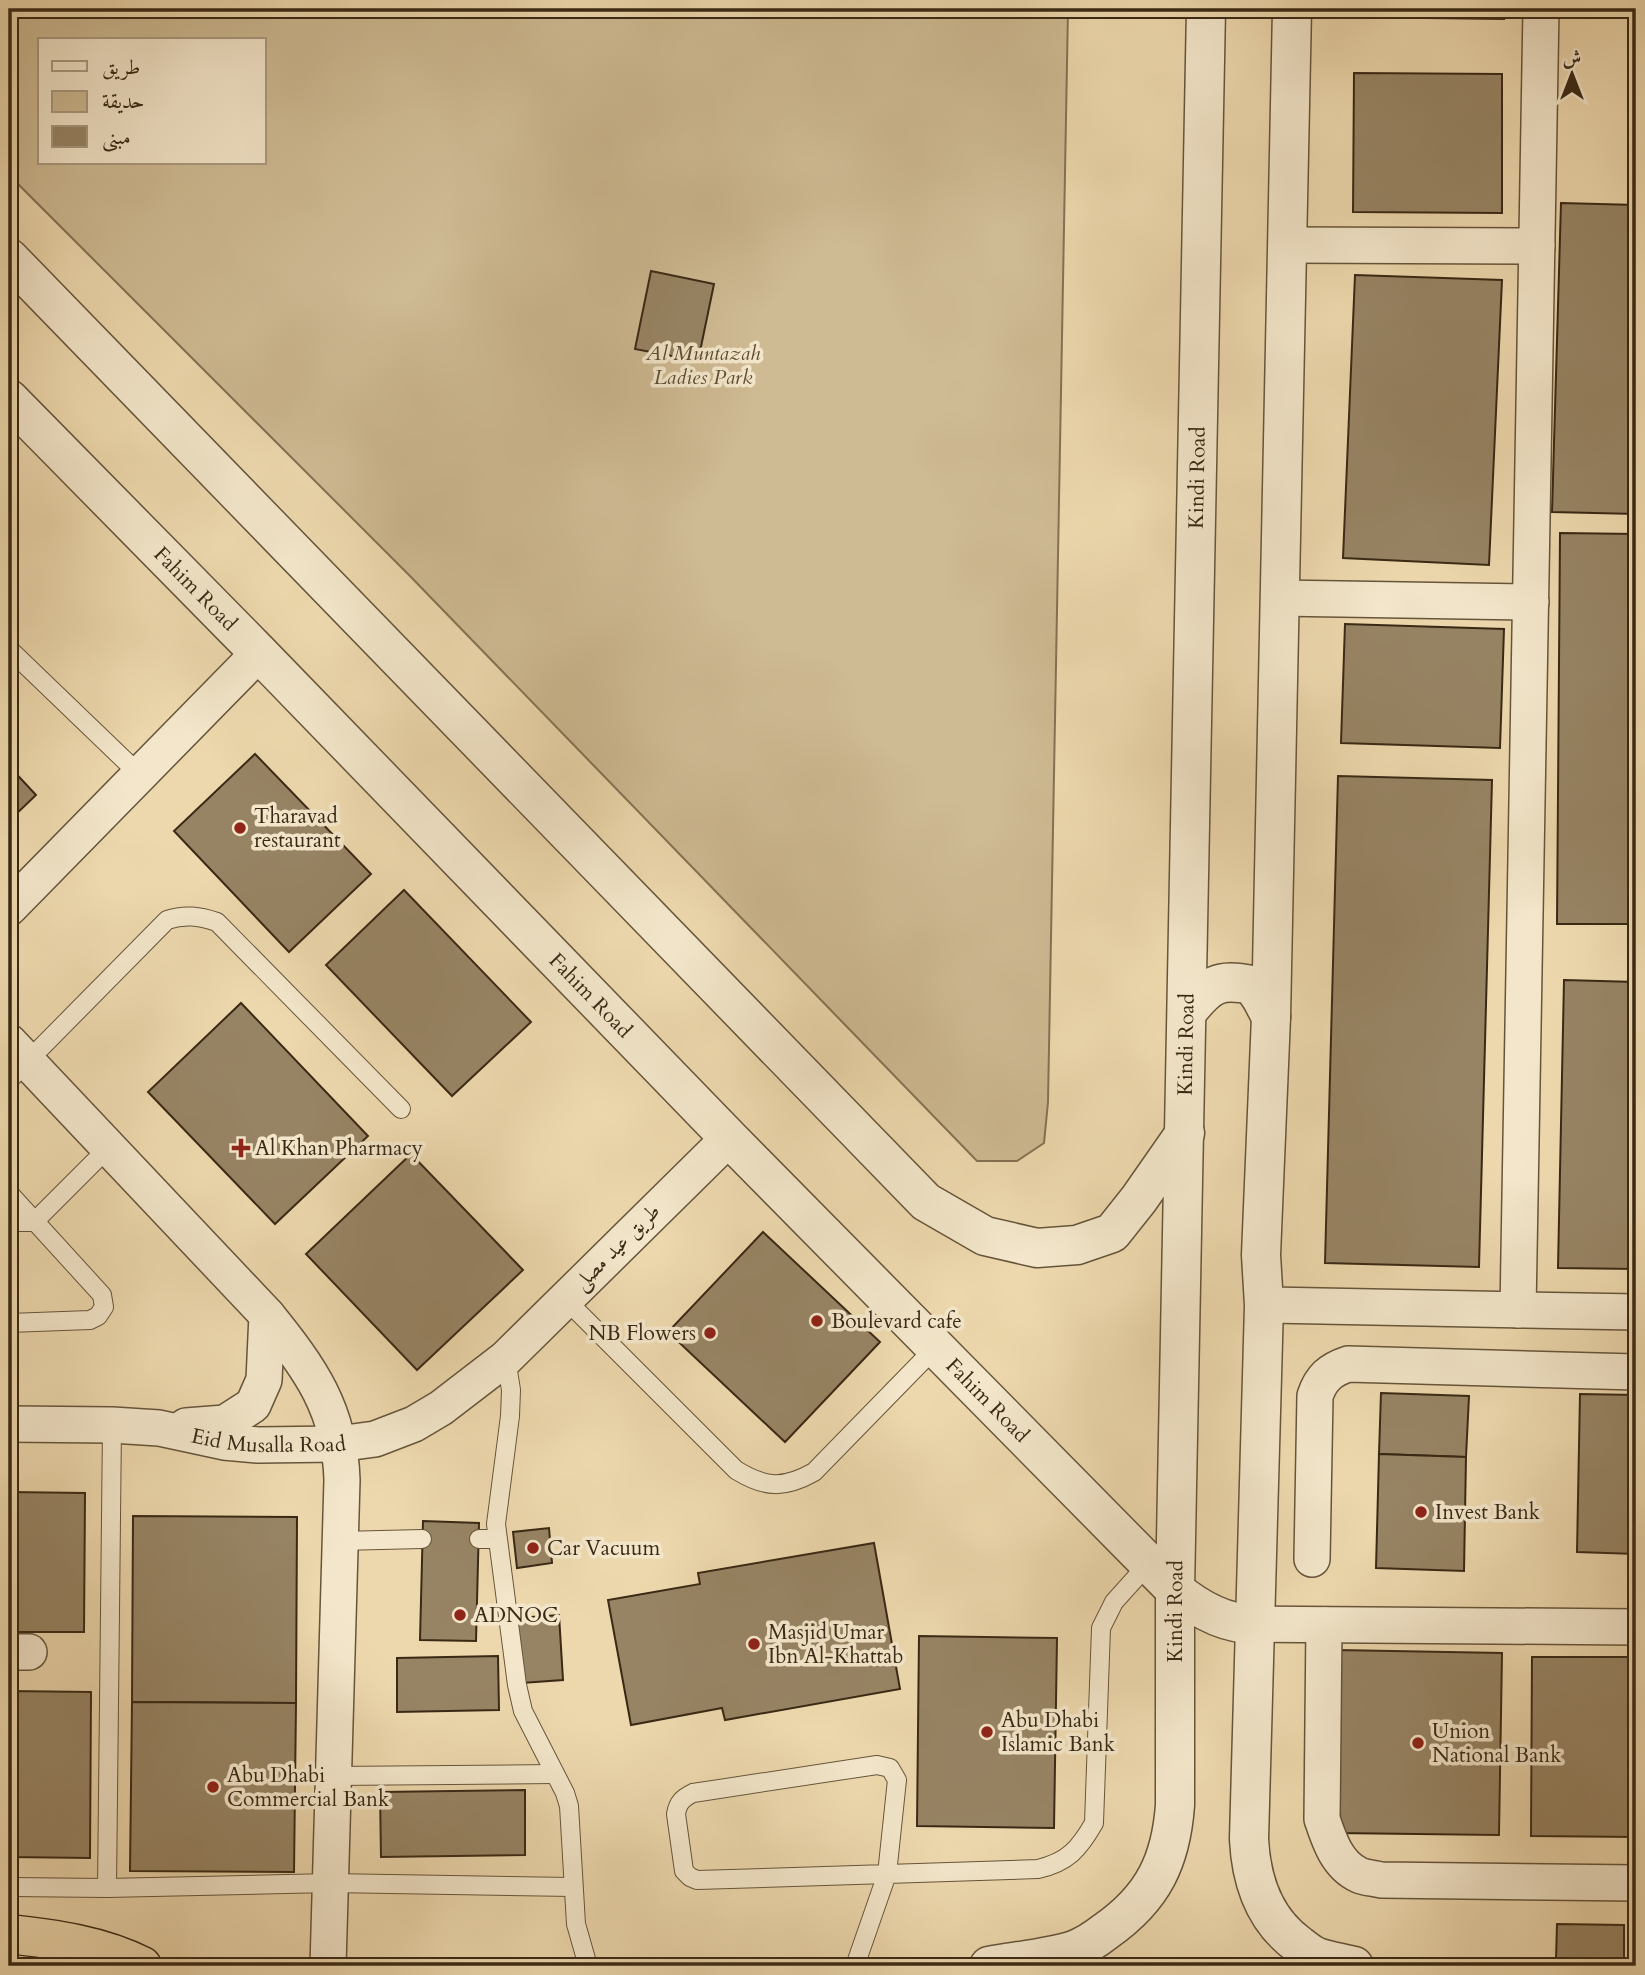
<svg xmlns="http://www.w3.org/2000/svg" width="1645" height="1975" font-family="Cardo,Amiri,serif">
	<rect width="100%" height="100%" fill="#edd8ad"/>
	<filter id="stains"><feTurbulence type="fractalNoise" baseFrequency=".00286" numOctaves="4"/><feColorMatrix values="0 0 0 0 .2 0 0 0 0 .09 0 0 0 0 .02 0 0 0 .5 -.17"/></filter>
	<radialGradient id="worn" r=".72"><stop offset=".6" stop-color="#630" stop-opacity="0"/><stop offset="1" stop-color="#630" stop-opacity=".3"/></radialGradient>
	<path fill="#ceba93" stroke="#847254" stroke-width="2" fill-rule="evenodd" d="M 9,9 L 1068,9 L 1048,1102 L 1044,1143 L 1017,1161 L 977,1161 L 409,575 L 9,175 ZM 40,40 L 264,40 L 264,163 L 40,163 Z"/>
	<g fill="#978464" stroke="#392915" stroke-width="2">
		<polygon points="1346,9 1504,9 1504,19 1346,17"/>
		<polygon points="1354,73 1502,74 1502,213 1353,212"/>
		<polygon points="1561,203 1636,205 1636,514 1552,512"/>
		<polygon points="651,271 714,284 698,361 635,349"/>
		<polygon points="1355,275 1502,280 1489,565 1343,558"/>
		<polygon points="1560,533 1636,534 1636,924 1557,924"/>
		<polygon points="1345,624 1504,629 1500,748 1341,743"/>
		<polygon points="255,754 371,874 289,952 174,831"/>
		<polygon points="9,766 36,795 9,821"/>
		<polygon points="1338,776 1492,780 1479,1267 1325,1263"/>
		<polygon points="404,890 531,1022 452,1096 326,965"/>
		<polygon points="1564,980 1636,982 1636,1269 1558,1268"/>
		<polygon points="241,1003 368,1136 275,1224 148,1092"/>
		<polygon points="411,1154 523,1270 417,1370 306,1254"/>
		<polygon points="763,1232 880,1342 785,1442 668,1332"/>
		<polygon points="1381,1393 1469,1396 1466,1457 1379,1454"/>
		<polygon points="1580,1394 1636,1395 1636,1554 1577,1552"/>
		<polygon points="1379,1454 1466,1457 1464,1571 1376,1568"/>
		<polygon points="9,1492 85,1493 84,1632 9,1632"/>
		<polygon points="133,1516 297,1517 296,1703 132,1702"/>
		<polygon points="423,1521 479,1523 476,1641 420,1640"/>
		<polygon points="549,1528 552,1563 517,1568 513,1532"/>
		<polygon points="874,1543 900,1689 725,1720 722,1708 631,1725 608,1600 700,1584 698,1573"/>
		<polygon points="559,1615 563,1680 522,1683 517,1618"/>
		<polygon points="919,1636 1057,1638 1054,1828 917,1826"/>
		<polygon points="1337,1650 1502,1653 1499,1835 1335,1833"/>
		<polygon points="498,1656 499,1710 397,1712 397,1658"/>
		<polygon points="1532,1657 1636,1657 1636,1837 1531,1836"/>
		<polygon points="9,1691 91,1692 90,1858 9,1857"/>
		<polygon points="132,1702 296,1703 294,1872 130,1871"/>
		<polygon points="525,1790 525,1855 381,1857 380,1792"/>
		<polygon points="1557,1924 1624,1925 1624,1960 1556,1959"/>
	</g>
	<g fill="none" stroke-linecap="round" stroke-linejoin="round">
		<g stroke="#66553b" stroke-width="20">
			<g id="service">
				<polyline points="9,649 140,775"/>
				<path d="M 9,1080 L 167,920 C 185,914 199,916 217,922 L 401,1109"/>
				<polyline points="9,1193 102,1295 104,1307 98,1316 90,1320 9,1323"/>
				<polyline points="9,1222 34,1222 108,1148"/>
				<path d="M 565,1299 L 736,1470 C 765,1488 784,1489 814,1472 L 936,1347"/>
				<polyline points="506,1358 511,1390 510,1416 496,1524 517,1685 523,1711 565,1793 569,1806 576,1924 588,1966"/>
				<polyline points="479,1539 497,1539"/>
				<polyline points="340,1541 422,1539"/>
				<path d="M 877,1765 L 890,1768 L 897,1780 L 887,1874 L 697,1880 L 690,1877 L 684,1871 L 676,1814 C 678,1802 683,1798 693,1793 Z"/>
				<polyline points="333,1776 554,1774"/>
				<polyline points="9,1887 107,1888 330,1883 573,1887"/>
				<polyline points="107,1888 112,1425"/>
				<path d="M 855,1966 L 887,1874 L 1038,1869 C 1068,1862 1079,1849 1094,1823 L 1101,1628 L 1114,1602 L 1149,1563"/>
			</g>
		</g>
		<g stroke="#66553b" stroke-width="38">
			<g id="minor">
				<polyline points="1288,245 1537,246"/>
				<polyline points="1279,598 1531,602"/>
				<polyline points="9,908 259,653"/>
				<path d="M 9,1042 L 267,1315 C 310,1368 340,1410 342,1480 L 328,1966"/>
				<polyline points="1264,1305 1636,1312"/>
				<polyline points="1518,1310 1541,9"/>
				<path id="s1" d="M 9,1424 L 112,1425 L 159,1428 L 224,1442 L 258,1445 L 338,1444 L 375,1439 L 414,1424 L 441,1408 L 506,1358 L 729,1138"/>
				<polyline points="186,1426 225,1423 253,1405 264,1380 267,1315"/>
				<path d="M 1312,1559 L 1315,1396 C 1321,1378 1330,1370 1348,1364 L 1636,1372"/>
				<polyline points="1254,1624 1636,1627"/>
				<path d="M 1324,1625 L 1322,1819 C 1329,1840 1337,1865 1359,1875 C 1365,1878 1374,1878 1381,1880 L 1636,1883"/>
				<polyline points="9,1652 29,1652"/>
			</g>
		</g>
		<g stroke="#66553b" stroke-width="41">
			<g id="tertiary">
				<path d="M 1292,9 L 1271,1017 L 1261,1255 L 1264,1305 L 1249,1839 C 1251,1880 1263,1919 1299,1945 C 1304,1949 1310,1954 1317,1957 C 1329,1961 1342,1963 1354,1966"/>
				<polyline points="9,258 926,1202 985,1236 1037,1248 1077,1245 1112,1233 1139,1199 1185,1133"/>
				<path id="s2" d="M 9,399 L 259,653 L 729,1138 L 1175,1590 C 1198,1609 1224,1624 1254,1624"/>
				<path d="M 1188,1011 C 1209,985 1218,978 1252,985 L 1261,998 L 1271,1017"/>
				<path id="s3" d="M 989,1966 C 1016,1961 1049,1958 1074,1950 C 1085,1946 1097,1938 1106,1931 C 1153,1898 1171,1861 1175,1805 L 1175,1590 L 1206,9"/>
			</g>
		</g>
		<g stroke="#392915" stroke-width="41">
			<path id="trunk" d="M 9,1934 C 54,1939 101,1945 142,1966"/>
		</g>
		<use href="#service" stroke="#f3e6ca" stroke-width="18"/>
		<use href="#minor" stroke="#f3e6ca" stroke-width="35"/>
		<use href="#tertiary" stroke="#f3e6ca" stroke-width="38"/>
		<use href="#trunk" stroke="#edd8ad" stroke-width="38"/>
	</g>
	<g fill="#8f2418" stroke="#f3e6ca" stroke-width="2.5">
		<circle cx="240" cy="828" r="7"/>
		<path d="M237.5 1137.5h7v7h7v7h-7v7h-7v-7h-7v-7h7z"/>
		<circle cx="817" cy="1321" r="7"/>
		<circle cx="710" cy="1333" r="7"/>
		<circle cx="1421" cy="1512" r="7"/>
		<circle cx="533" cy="1548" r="7"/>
		<circle cx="460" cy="1615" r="7"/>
		<circle cx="754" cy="1644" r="7"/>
		<circle cx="987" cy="1732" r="7"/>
		<circle cx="1418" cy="1743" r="7"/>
		<circle cx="213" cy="1787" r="7"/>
	</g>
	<g text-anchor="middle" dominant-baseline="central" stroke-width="7" stroke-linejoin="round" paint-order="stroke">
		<g font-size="21" font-style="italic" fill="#5e4d34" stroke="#f3e6ca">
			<text x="703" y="353">Al Muntazah<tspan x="703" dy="24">Ladies Park</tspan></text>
		</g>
		<g font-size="21" fill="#392915" stroke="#f3e6ca">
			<text stroke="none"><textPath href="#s3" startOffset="1601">Kindi Road</textPath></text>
			<text stroke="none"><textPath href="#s2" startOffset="266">Fahim Road</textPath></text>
			<text stroke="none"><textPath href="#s2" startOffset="833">Fahim Road</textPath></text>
			<text stroke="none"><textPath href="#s3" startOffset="1034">Kindi Road</textPath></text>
			<text transform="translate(617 1247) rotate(-45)">طريق عيد مصلى</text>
			<text stroke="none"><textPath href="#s2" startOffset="1400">Fahim Road</textPath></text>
			<text stroke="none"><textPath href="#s1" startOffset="261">Eid Musalla Road</textPath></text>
			<text stroke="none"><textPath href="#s3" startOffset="467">Kindi Road</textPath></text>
		</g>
		<g font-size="21" fill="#392915" stroke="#f3e6ca" text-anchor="start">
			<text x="254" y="816">Tharavad<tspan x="254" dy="24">restaurant</tspan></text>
			<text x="255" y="1148">Al Khan Pharmacy</text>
			<text x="831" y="1321">Boulevard cafe</text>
			<text x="696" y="1333" text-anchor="end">NB Flowers</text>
			<text x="1435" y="1512">Invest Bank</text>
			<text x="547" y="1548">Car Vacuum</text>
			<text x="474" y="1615">ADNOC</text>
			<text x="768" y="1632">Masjid Umar<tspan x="768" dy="24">Ibn Al-Khattab</tspan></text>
			<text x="1001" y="1720">Abu Dhabi<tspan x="1001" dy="24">Islamic Bank</tspan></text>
			<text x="1432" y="1731">Union<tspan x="1432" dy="24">National Bank</tspan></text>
			<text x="227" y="1775">Abu Dhabi<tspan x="227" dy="24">Commercial Bank</tspan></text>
		</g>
	</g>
	<rect width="1645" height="1975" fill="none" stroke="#edd8ad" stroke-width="35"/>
	<rect x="10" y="10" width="1624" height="1954" fill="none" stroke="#392915" stroke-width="3.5"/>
	<rect x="18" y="18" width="1610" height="1940" fill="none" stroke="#392915" stroke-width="2"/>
	<rect x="38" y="38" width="228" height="126" fill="#f3e6ca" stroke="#a99a82" stroke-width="2"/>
	<rect x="52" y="61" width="35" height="10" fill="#f3e6ca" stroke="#a99a82" stroke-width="2"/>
	<text x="102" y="74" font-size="21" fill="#392915">طريق</text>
	<rect x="52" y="91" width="35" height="21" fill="#ceba93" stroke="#a99a82" stroke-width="2"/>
	<text x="102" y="108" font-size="21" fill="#392915">حديقة</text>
	<rect x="52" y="126" width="35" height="21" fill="#978464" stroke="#a99a82" stroke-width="2"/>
	<text x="102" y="144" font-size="21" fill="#392915">مبنى</text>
	<g transform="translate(1572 74)" stroke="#f3e6ca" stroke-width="5" paint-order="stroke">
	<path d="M0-5L12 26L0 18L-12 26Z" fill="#392915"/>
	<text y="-10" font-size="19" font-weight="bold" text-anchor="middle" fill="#392915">ش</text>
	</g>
	<rect width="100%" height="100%" filter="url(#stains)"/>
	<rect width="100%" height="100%" fill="url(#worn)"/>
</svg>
